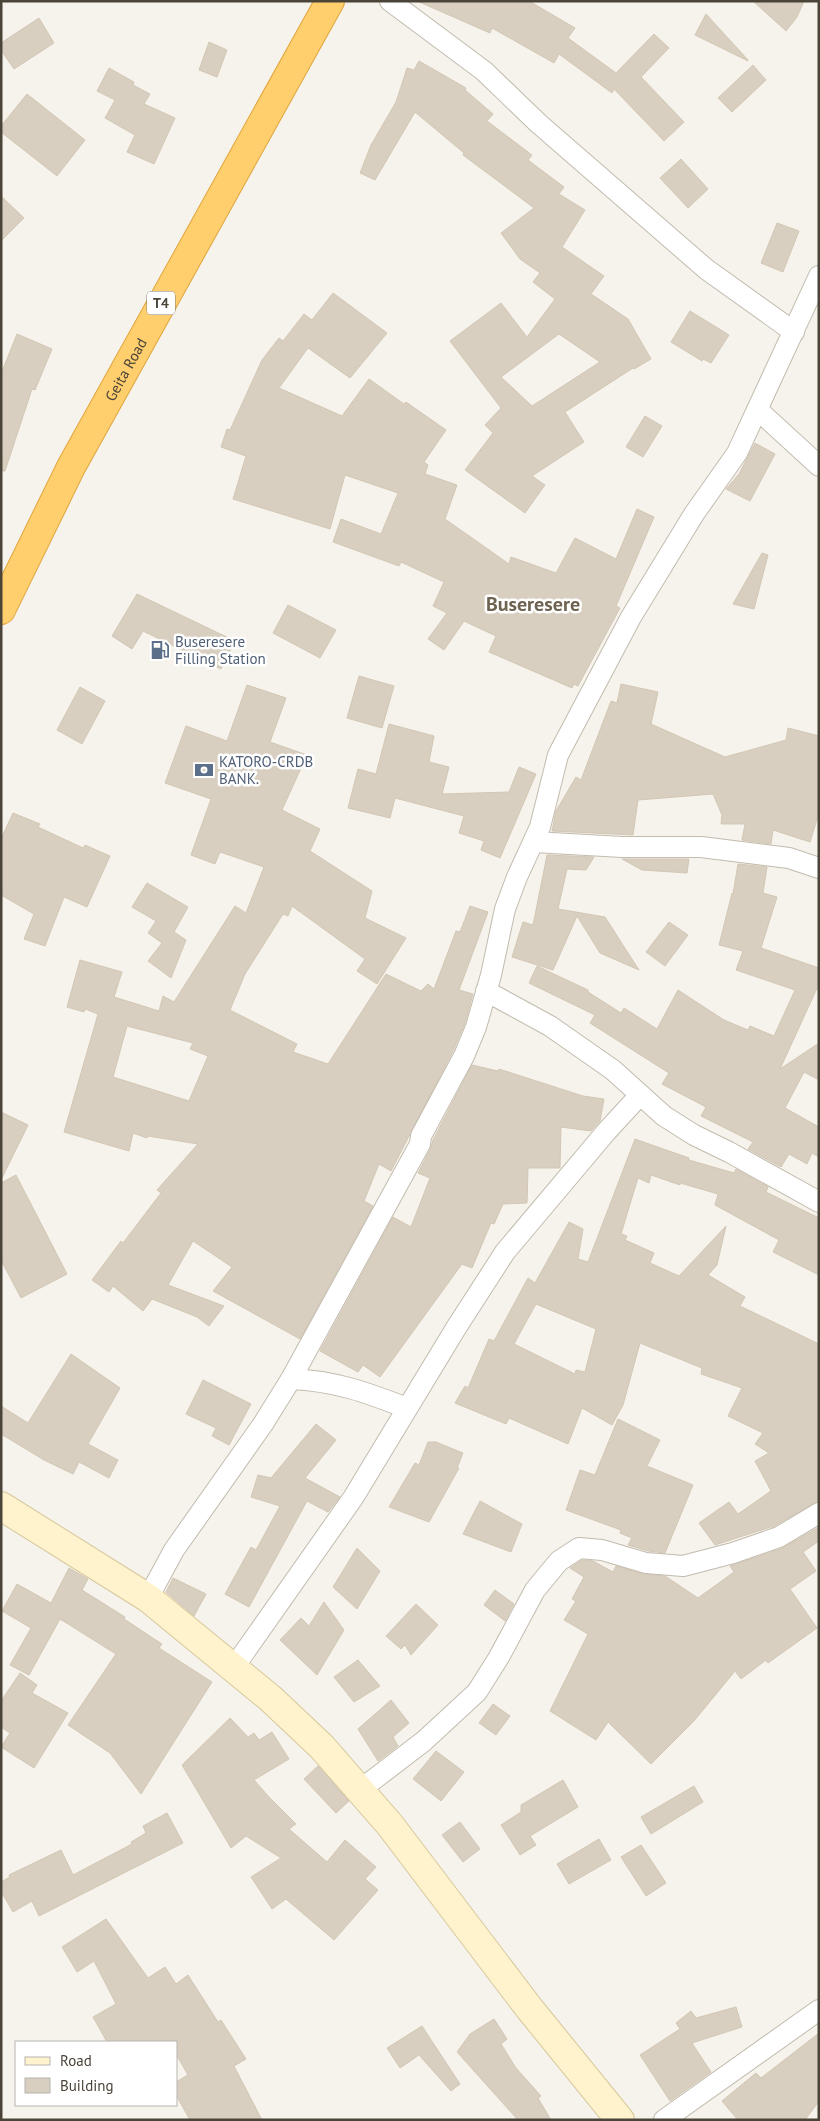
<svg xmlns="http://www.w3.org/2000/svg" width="820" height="2121" font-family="'PT Sans',sans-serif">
	<rect width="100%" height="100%" fill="#f6f3ec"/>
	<g fill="#d8cfc1" stroke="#d3c7b4" fill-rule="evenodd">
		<polygon points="417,1 529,1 575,28 568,38 616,73 654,34 669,48 641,77 684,122 664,141 614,89 612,93 559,54 554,63 492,28 490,33"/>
		<polygon points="753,1 804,1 797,17 786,31"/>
		<polygon points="706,14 748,60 748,61 695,35"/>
		<polygon points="39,18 54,43 14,69 1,50 1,43"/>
		<polygon points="209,42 227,50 217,77 199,70"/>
		<path d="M 419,61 L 466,88 L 465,90 L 493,114 L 487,121 L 532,155 L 528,160 L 564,187 L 559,194 L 585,210 L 562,247 L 604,276 L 591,294 L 628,319 L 651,359 L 634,369 L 633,368 L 565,412 L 584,442 L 532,476 L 545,485 L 525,513 L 465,470 L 493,433 L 485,425 L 501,408 L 450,341 L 501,303 L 527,337 L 555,299 L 533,282 L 540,273 L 520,259 L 501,233 L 534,208 L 463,155 L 464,153 L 415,112 L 375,180 L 360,173 L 371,145 L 396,102 L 407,68 L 414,70 ZM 559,334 L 600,362 L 532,406 L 501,377 Z"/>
		<polygon points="753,65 766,80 732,112 718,98"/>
		<polygon points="109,68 134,82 133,85 150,94 144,104 175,118 154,164 127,152 135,135 105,118 115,100 97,91"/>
		<polygon points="27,94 85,140 57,176 1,132 1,126"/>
		<polygon points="681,159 708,189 688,208 660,178"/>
		<polygon points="1,196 24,218 1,241"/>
		<polygon points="777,223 799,231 783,272 761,263"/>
		<polygon points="333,293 387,333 350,378 308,348 279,388 342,416 369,379 404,404 406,402 446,430 424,462 428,465 425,474 457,485 445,519 509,564 511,557 556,573 575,538 616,559 637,509 654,517 616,606 620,608 578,686 574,684 572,688 489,652 496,636 464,621 444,650 428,639 447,613 433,606 444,582 401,562 399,566 333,542 341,519 381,534 398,493 345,475 330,529 233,499 246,456 221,447 227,429 230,430 262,360 279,338 283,341 304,314 312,320"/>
		<polygon points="690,311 729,335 711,363 703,359 702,361 671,342"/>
		<polygon points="17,334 52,349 35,390 32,389 5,471 1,471 1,374"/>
		<polygon points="645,416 662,426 643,457 626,447"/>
		<polygon points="755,443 775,454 750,501 726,489 739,474"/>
		<polygon points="762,553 768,555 754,609 733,604"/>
		<polygon points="137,594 235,641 221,669 143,631 132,649 112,636"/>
		<polygon points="288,605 336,630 320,658 273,633"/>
		<polygon points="359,676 394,686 382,728 347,718"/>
		<polygon points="621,684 658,692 651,724 725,757 786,740 788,728 819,736 819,813 810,842 773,830 771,844 742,840 745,824 721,824 722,815 713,794 638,800 633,835 552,831 556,811 576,777 581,780 611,701 617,703"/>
		<path d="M 247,685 L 286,698 L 270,742 L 307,755 L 282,810 L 320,829 L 310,851 L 372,891 L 365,918 L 406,938 L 377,984 L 357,971 L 365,959 L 292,906 L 288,916 L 283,914 L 245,974 L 230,1010 L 297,1044 L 293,1052 L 328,1064 L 386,974 L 421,991 L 428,984 L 434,989 L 456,931 L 460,932 L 470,906 L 488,912 L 459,990 L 473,994 L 465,1023 L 453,1051 L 391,1171 L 379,1164 L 364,1201 L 373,1206 L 300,1339 L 213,1291 L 232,1267 L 193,1241 L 168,1285 L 224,1306 L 209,1326 L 197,1317 L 152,1299 L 143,1311 L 113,1286 L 109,1292 L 92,1280 L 121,1241 L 123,1243 L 161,1193 L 157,1190 L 198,1144 L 148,1136 L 147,1138 L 133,1133 L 129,1151 L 64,1132 L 98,1014 L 85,1009 L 84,1012 L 67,1007 L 80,960 L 122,972 L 114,997 L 159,1011 L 163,996 L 174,1002 L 235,906 L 246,913 L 264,867 L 220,852 L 215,864 L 191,855 L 211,799 L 165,783 L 186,726 L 227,741 ZM 127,1026 L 193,1043 L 190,1049 L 208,1056 L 189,1101 L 113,1077 Z"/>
		<polygon points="80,687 105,701 82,744 57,730"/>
		<polygon points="389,724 434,736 429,762 449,767 442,794 509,792 519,767 536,774 500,858 481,850 484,841 459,833 464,816 395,798 390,818 348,808 358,769 376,774"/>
		<polygon points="13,813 40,824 38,827 83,848 85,845 110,856 87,907 64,897 45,946 24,939 34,914 1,895 1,839"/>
		<polygon points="547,855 594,857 586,870 567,869 558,909 605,917 639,970 600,953 577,916 553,970 512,957 523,922 533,925"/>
		<polygon points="622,859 689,859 687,873 642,870"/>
		<polygon points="738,864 767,867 763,893 777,897 761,948 819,968 819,984 780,1069 819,1043 819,1080 804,1072 785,1108 819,1127 819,1157 812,1153 807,1164 789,1154 781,1167 748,1149 753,1142 701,1116 706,1107 662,1084 669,1073 590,1023 595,1015 529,983 537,966 588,990 588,992 621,1013 624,1008 657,1029 678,990 724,1020 748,1030 750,1026 774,1036 795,990 736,970 743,951 719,945 732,893 733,894"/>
		<polygon points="147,883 188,907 174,932 186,940 171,978 148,961 162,943 148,933 156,921 132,907"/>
		<polygon points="669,922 688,935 665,966 646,952"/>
		<polygon points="472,1065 498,1071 499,1069 583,1096 604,1099 600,1121 591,1131 561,1127 560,1168 528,1168 527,1203 503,1204 494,1224 491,1223 472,1268 462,1264 380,1377 363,1365 358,1372 320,1351 393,1217 411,1227 430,1178 418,1173 430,1150 433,1140"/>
		<polygon points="1,1112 28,1125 1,1180"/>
		<path d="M 635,1139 L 689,1158 L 689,1160 L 734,1173 L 736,1169 L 768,1187 L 766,1192 L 819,1218 L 819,1275 L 773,1252 L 779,1240 L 715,1205 L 718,1194 L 680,1183 L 680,1185 L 651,1175 L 649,1183 L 638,1178 L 621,1234 L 627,1236 L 625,1240 L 654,1253 L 650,1263 L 679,1276 L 726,1226 L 717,1265 L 708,1275 L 745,1297 L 740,1306 L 819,1344 L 819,1501 L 774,1526 L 715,1545 L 699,1523 L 729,1502 L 738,1514 L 771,1491 L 755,1461 L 769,1453 L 755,1444 L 763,1433 L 728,1416 L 742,1388 L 701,1374 L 702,1368 L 640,1343 L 623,1405 L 612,1425 L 582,1408 L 568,1444 L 509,1418 L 506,1424 L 455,1403 L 465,1386 L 468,1388 L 489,1339 L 494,1341 L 528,1278 L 535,1283 L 569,1222 L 583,1229 L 578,1259 L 588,1262 ZM 536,1304 L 596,1329 L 585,1372 L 576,1370 L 575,1374 L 514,1344 Z"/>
		<polygon points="16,1175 67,1274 21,1298 1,1260 1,1183"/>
		<polygon points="71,1354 120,1388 88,1444 118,1460 109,1478 79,1462 73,1474 44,1460 1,1434 1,1406 28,1423"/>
		<polygon points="203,1380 251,1404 229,1445 212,1436 216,1428 186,1414"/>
		<polygon points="618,1419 660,1440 647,1466 693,1485 665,1553 648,1551 628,1545 632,1538 620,1533 621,1530 566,1510 580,1470 595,1475"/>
		<polygon points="316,1424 336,1440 305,1478 340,1497 328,1512 307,1501 249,1607 225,1594 251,1547 256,1550 280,1506 251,1497 258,1475 271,1478"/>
		<polygon points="428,1442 436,1442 463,1453 457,1468 459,1468 429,1522 389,1507 415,1463 419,1465"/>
		<polygon points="480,1501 522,1524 511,1552 463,1534"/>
		<polygon points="819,1527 819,1541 803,1552 816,1571 790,1589 817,1628 768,1663 766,1660 741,1679 735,1671 694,1721 651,1764 608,1722 596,1740 550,1711 588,1634 564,1620 576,1601 572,1599 584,1577 570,1568 582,1560 593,1561 613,1572 616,1566 643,1574 665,1576 698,1598 734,1572 730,1566 783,1548"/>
		<polygon points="357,1548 380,1571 357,1609 333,1587"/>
		<polygon points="69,1568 88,1579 82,1590 125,1617 124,1619 162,1644 159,1648 212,1682 141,1794 110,1753 68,1725 116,1654 60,1619 29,1675 10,1665 31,1628 2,1611 17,1584 51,1603"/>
		<polygon points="173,1578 206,1594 194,1616 166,1592"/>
		<polygon points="495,1590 514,1604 505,1621 484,1605"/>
		<polygon points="324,1602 344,1630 317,1675 280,1640 301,1618 309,1626"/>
		<polygon points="416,1604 438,1625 411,1655 405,1645 401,1649 386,1636"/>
		<polygon points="358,1660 380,1686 354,1702 334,1677"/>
		<polygon points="20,1673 37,1685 32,1693 68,1713 34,1768 1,1747 10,1733 1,1727 1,1701"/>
		<polygon points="391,1700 409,1723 393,1737 398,1746 378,1761 358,1729"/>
		<polygon points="493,1704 510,1716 496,1735 479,1723"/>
		<polygon points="230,1718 248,1737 254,1733 259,1740 272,1732 289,1759 254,1780 269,1797 296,1824 289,1829 327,1862 345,1840 376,1867 365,1879 378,1890 334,1940 286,1899 272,1909 251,1877 281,1858 246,1836 231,1848 182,1765"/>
		<polygon points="436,1751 464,1772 441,1801 413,1779"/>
		<polygon points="318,1766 349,1801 336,1813 304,1779"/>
		<polygon points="563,1780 578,1807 530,1836 536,1845 520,1855 501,1825 521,1812 521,1805"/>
		<polygon points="694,1786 703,1802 651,1834 641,1817"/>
		<polygon points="167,1813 183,1843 39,1916 32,1901 13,1912 1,1891 1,1882 10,1877 9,1875 61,1850 73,1875 132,1844 131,1842 146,1833 143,1826"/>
		<polygon points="460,1822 480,1849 463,1862 442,1835"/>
		<polygon points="599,1839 611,1860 569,1884 557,1864"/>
		<polygon points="641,1845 666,1883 646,1896 621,1857"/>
		<polygon points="106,1919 148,1978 165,1967 176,1984 188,1975 218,2022 221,2020 246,2059 234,2066 262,2120 190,2120 176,2095 176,2082 188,2075 176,2054 176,2042 107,2042 93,2017 116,2004 94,1961 77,1972 62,1947"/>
		<polygon points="736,2007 742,2027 692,2043 711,2072 670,2101 640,2055 680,2029 676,2023 691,2011 696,2018"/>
		<polygon points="494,2019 507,2039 501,2044 516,2068 541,2096 538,2098 551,2120 518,2120 457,2052 470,2034"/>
		<polygon points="422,2026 460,2084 451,2091 419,2055 400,2068 387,2048"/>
		<polygon points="819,2033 819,2101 805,2120 738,2120 722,2101 756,2073 761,2078"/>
	</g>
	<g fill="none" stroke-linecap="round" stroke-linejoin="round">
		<g stroke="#c2bbae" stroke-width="22">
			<g id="street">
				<polyline points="390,1 484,71 538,123 706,269 794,332"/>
				<polyline points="758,410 819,466"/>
				<polyline points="534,842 622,847 701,847 789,858 819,868"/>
				<polyline points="486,991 550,1026 613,1070 664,1116 694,1135 729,1152 819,1202"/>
				<path d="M 291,1379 C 336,1381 365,1392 407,1408"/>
				<polyline points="148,1598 174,1550 263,1424 291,1379 420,1144 421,1136 464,1056 476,1027 491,975 505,909 517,877 540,827 558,755 631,617 694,514 737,453 819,276"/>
				<polyline points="234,1667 353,1498 456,1328 505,1252 606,1132 640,1095"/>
				<polyline points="360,1790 424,1741 477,1692 499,1657 535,1590 559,1561 579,1548 602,1550 646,1563 683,1566 733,1553 779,1537 819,1513"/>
				<polyline points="664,2120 819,2010"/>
			</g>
		</g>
		<g stroke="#d6c79b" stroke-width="30">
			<polyline id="secondary" points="1,1506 148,1598 270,1698 322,1747 390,1825 529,2008 620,2120"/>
		</g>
		<g stroke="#e0a43c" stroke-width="30">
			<g id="highway">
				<path id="s1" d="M 1,610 L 71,467 L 330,1"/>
			</g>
		</g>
		<use href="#street" stroke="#fff" stroke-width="20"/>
		<use href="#secondary" stroke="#fff3cd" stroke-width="28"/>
		<use href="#highway" stroke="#ffcf6e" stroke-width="28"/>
	</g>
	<defs>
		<g id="fuel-bare" transform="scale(1.5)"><path d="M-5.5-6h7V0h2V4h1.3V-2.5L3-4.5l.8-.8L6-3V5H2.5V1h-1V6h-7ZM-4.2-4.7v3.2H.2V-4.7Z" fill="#5c6f8a" stroke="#fff" stroke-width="2.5" paint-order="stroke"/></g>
		<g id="bank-bare" transform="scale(1.5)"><path d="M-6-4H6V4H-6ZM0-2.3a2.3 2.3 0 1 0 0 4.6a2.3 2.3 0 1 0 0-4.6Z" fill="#5c6f8a" stroke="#fff" stroke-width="2.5" paint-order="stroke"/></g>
	</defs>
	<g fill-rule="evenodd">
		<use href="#fuel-bare" x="160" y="650"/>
		<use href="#bank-bare" x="204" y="770"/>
	</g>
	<g text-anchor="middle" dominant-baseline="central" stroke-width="5" stroke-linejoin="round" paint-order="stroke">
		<rect fill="#fff" stroke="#817c74" stroke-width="1" x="147" y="291.5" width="28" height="23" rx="4"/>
		<g font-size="14" font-weight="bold" fill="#4b4439">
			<text x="161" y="303">T4</text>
		</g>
		<g font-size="15" fill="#4b4439" stroke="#fff">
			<text stroke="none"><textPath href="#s1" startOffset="271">Geita Road</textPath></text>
		</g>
		<g font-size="15" fill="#4e5e75" stroke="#fff" text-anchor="start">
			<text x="175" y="641">Buseresere<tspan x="175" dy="17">Filling Station</tspan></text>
			<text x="219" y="761">KATORO-CRDB<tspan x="219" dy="17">BANK.</tspan></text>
		</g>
		<g font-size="20" font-weight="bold" fill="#6e6250" stroke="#fff">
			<text x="533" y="604">Buseresere</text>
		</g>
	</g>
	<rect width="820" height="2121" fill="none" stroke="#4b4439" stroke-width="5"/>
	<rect x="15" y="2041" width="162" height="65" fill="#ffffff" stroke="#b7b4b0"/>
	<rect x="25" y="2057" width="25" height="8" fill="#fff3cd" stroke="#b7b4b0"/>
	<text x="60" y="2066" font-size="15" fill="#4b4439">Road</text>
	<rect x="25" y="2078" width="25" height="15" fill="#d8cfc1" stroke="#b7b4b0"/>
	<text x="60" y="2091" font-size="15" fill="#4b4439">Building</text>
</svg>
